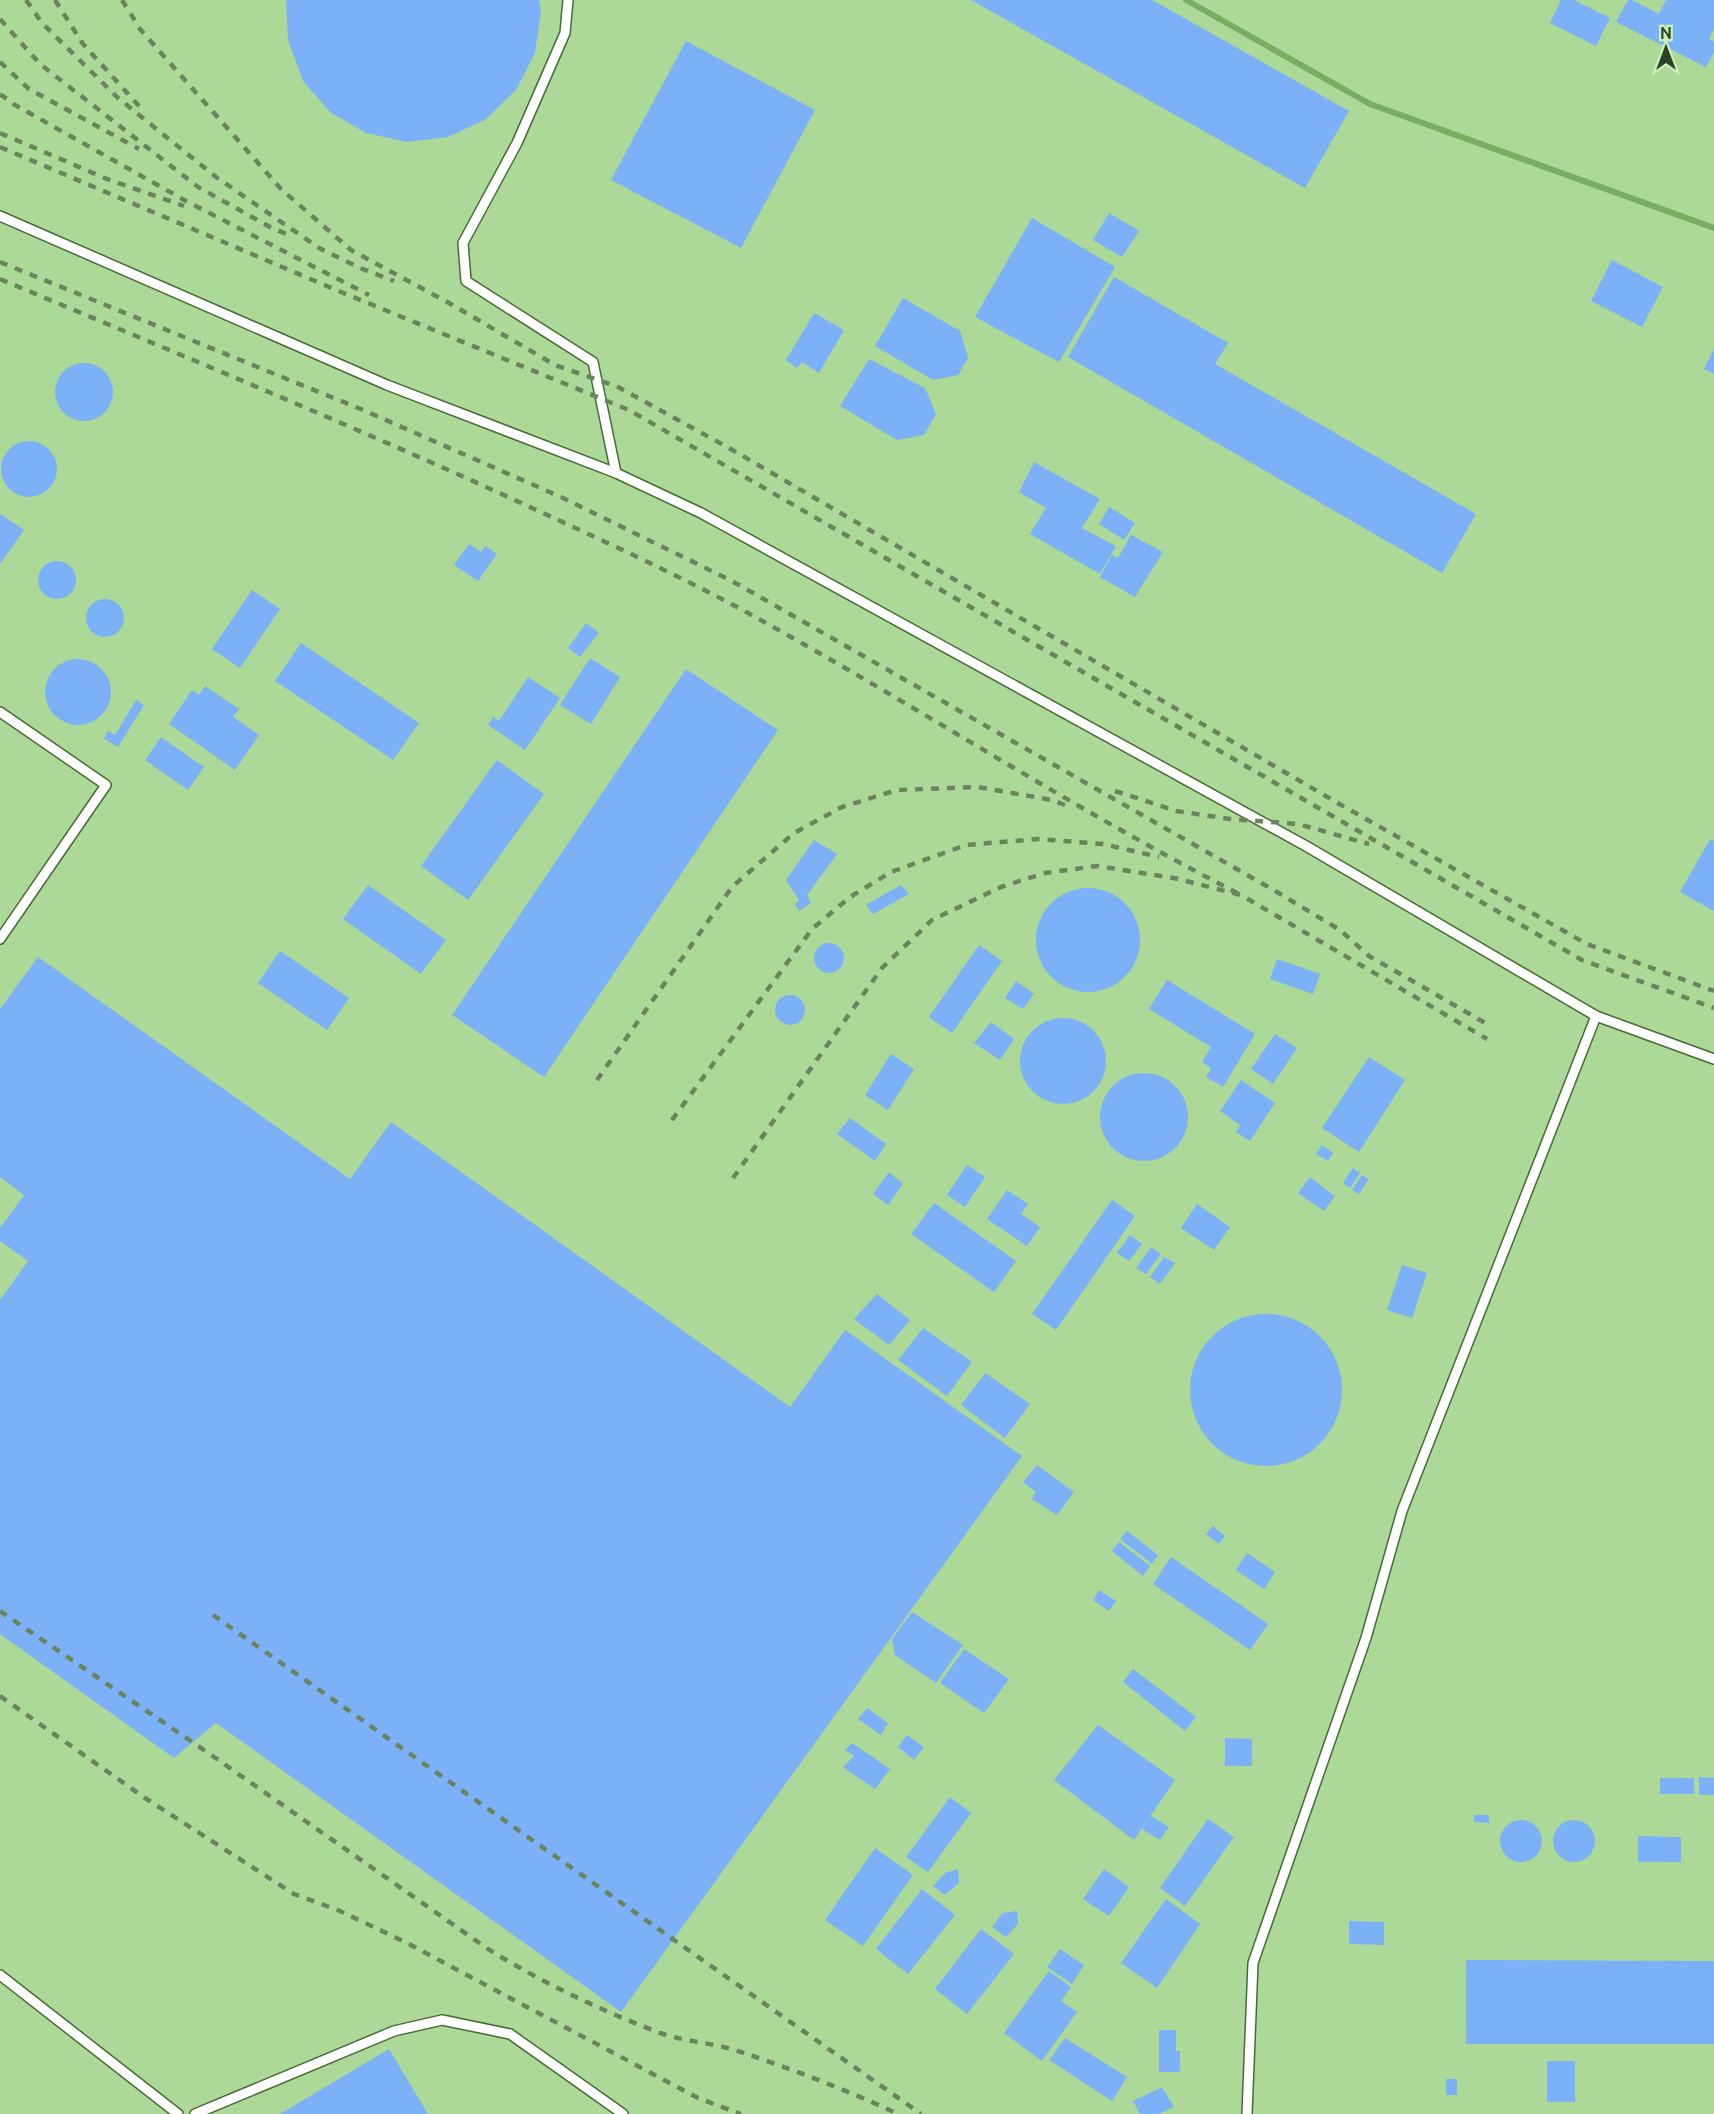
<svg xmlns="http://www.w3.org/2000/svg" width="1714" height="2114" font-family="Ubuntu,sans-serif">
	<rect width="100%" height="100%" fill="#bbe4a9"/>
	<rect fill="#acd898" x="0" y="0" width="1714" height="2114"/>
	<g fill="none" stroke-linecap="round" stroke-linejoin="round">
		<polyline stroke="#7aad62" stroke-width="6" points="1186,0 1370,104 1714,228"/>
	</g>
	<g fill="#7cb1f7">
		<polygon points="286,0 539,0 541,12 535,53 516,90 486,119 448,137 407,142 366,133 330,112 303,81 288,40"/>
		<polygon points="971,0 1152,0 1349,111 1305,188"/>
		<polygon points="1561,0 1574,0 1610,18 1596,46 1550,23"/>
		<polygon points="1628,0 1632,0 1659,14 1666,0 1714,0 1714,29 1709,39 1714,41 1714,52 1706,67 1616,22"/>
		<polygon points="686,41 815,110 741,248 611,180"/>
		<polygon points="1109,213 1139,231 1122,257 1093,240"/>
		<polygon points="1032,218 1115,267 1059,362 975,317"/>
		<polygon points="1612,260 1663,287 1642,327 1591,301"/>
		<polygon points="1114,277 1228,343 1215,364 1476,514 1442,573 1068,357"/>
		<polygon points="903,298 960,331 968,358 958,375 933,380 875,346"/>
		<polygon points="814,313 844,330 819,373 802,362 797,368 786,360"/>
		<polygon points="1714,349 1714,374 1704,369"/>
		<polygon points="869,359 925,388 936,414 924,435 897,440 840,406"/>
		<circle cx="84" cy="392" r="29"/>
		<circle cx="29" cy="469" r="28"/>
		<polygon points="1034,462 1100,499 1082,528 1116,546 1100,574 1030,534 1046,508 1019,492"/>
		<polygon points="1109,507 1135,523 1124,540 1099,524"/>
		<polygon points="0,514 24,530 0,564"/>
		<polygon points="1131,535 1163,552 1135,597 1100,577 1112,555 1118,558"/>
		<polygon points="469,544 481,552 485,546 497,554 478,581 454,565"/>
		<circle cx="57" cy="580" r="19"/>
		<polygon points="252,590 280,609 240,668 212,649"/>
		<circle cx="105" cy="618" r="19"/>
		<polygon points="586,623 599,633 580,657 568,648"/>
		<polygon points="301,643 419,723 393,760 275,681"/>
		<polygon points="590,658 620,677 591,724 560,705"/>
		<circle cx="78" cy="692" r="33"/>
		<polygon points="686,669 778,730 544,1077 452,1015"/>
		<polygon points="528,677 560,698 525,750 488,725 493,717 499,721"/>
		<polygon points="205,686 239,709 233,717 259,735 235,770 169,724 192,690 199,695"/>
		<polygon points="136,700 144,705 118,747 104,739 108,731 115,735"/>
		<polygon points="161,737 204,767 188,790 145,760"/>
		<polygon points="497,760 544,794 468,900 421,866"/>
		<polygon points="1710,839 1714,841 1714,911 1680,892"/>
		<polygon points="814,840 837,854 807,895 811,903 799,911 795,904 799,900 786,880"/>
		<polygon points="368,885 446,940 421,974 343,919"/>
		<polygon points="901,885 909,894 873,914 866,905"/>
		<circle cx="1088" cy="940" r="52"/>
		<circle cx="829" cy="958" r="15"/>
		<polygon points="979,945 1002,961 952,1033 929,1017"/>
		<polygon points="280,951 349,998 327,1030 258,983"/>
		<polygon points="38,957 350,1179 391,1122 790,1407 845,1330 1022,1456 621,2012 216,1723 174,1758 0,1634 0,1300 28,1261 0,1241 0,1228 24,1195 0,1177 0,1009"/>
		<polygon points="1277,959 1320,974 1313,994 1270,979"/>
		<polygon points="1167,980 1255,1034 1223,1087 1206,1077 1211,1068 1202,1062 1211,1047 1149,1009"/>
		<polygon points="1016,981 1034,994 1023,1009 1005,998"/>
		<circle cx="790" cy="1010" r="15"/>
		<circle cx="1063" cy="1061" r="43"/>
		<polygon points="991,1022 1014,1039 1000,1060 974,1043"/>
		<polygon points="1275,1034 1297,1048 1273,1084 1251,1069"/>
		<polygon points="891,1054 914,1069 888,1110 865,1095"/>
		<polygon points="1369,1057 1405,1080 1359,1152 1322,1128"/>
		<circle cx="1144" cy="1117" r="44"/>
		<polygon points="1241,1080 1275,1103 1250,1141 1236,1132 1240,1125 1220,1111"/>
		<polygon points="850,1118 886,1144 875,1161 837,1134"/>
		<polygon points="1322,1145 1333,1153 1328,1161 1316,1154"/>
		<polygon points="967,1165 985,1177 965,1207 947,1195"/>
		<polygon points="1353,1168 1360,1173 1350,1188 1343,1183"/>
		<polygon points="889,1172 903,1184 888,1205 873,1194"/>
		<polygon points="1362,1175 1369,1179 1359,1194 1352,1190"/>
		<polygon points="1310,1177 1335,1196 1324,1211 1298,1193"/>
		<polygon points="1007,1190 1028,1204 1021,1214 1040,1227 1027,1246 987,1219"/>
		<polygon points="1112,1200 1135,1216 1056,1330 1032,1314"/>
		<polygon points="934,1203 1016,1261 994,1292 911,1234"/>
		<polygon points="1197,1204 1230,1227 1214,1250 1181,1228"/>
		<polygon points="1130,1235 1142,1244 1129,1261 1117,1253"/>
		<polygon points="1151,1247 1161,1254 1146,1274 1136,1268"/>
		<polygon points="1164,1257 1175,1263 1160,1284 1150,1277"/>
		<polygon points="1402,1265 1427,1273 1412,1318 1387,1310"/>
		<polygon points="877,1294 910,1320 889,1345 854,1319"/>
		<circle cx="1266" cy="1390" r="76"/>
		<polygon points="923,1328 972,1362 947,1396 898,1360"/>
		<polygon points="985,1373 1030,1404 1005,1438 961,1405"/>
		<polygon points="1037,1465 1074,1492 1057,1515 1032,1499 1036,1492 1023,1482"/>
		<polygon points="1213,1526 1225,1536 1219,1544 1206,1534"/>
		<polygon points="1127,1531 1158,1555 1152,1564 1120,1539"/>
		<polygon points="1119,1542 1150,1566 1143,1576 1112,1551"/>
		<polygon points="1247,1553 1275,1572 1264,1589 1236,1570"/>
		<polygon points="1171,1557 1268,1624 1250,1650 1153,1584"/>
		<polygon points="1099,1590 1116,1601 1109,1611 1093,1600"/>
		<polygon points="912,1612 963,1645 936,1683 895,1655 892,1639"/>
		<polygon points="964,1649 1009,1679 984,1713 940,1683"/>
		<polygon points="1133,1669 1196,1717 1185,1731 1123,1682"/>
		<polygon points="867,1708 888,1723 881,1735 858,1719"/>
		<polygon points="1098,1725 1175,1780 1134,1840 1054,1780"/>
		<polygon points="907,1735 924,1747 914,1760 898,1747"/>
		<polygon points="1225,1738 1252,1739 1252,1766 1225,1766"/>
		<polygon points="852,1743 890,1769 875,1789 843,1767 854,1756 845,1750"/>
		<polygon points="1699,1777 1714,1778 1714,1795 1699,1795"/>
		<rect x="1660" y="1778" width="34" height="16"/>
		<polygon points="950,1797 971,1813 928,1872 906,1857"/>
		<polygon points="1474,1815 1489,1815 1489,1823 1474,1822"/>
		<polygon points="1151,1816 1169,1827 1160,1840 1142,1829"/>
		<polygon points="1208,1819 1234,1837 1185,1906 1160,1888"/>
		<circle cx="1521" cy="1841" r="21"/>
		<circle cx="1574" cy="1841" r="21"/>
		<polygon points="1638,1836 1681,1837 1681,1862 1638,1862"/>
		<polygon points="875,1848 913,1875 863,1946 825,1920"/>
		<polygon points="958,1869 959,1883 945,1895 933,1886 945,1873"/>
		<polygon points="1104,1869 1129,1887 1109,1916 1083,1899"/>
		<polygon points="922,1889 955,1915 908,1974 876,1949"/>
		<polygon points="1166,1899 1200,1924 1157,1988 1121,1963"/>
		<polygon points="1017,1911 1018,1924 1006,1937 992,1927 1003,1913"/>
		<polygon points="1349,1921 1384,1922 1384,1945 1349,1944"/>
		<polygon points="981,1929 1014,1954 967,2014 935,1989"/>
		<polygon points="1060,1949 1084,1965 1072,1984 1047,1967"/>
		<polygon points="1466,1960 1714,1961 1714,2044 1466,2044"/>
		<polygon points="1049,1971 1071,1987 1061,2001 1077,2012 1042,2061 1004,2033"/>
		<polygon points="1159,2030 1176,2030 1176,2051 1180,2051 1180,2072 1159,2072"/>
		<polygon points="1065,2038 1127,2077 1112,2101 1049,2060"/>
		<polygon points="389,2049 428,2114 280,2114"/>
		<rect x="1547" y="2061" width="28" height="41"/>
		<rect x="1446" y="2079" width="11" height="16"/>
		<polygon points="1162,2087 1174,2107 1159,2114 1140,2114 1133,2101"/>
	</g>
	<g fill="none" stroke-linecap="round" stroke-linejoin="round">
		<g stroke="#476b35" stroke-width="12">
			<g id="lane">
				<polyline points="568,0 565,33 517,143 463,243 466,281 593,362 616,473"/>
				<polyline points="0,216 387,385 616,473 701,513 1306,846 1596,1016 1714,1059"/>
				<polyline points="0,712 106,785 0,939"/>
				<polyline points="0,1975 178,2114"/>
				<polyline points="195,2114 394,2031 442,2020 510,2034 623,2114"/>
				<polyline points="1247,2114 1253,1963 1366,1638 1402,1511 1596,1016"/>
			</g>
		</g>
		<use href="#lane" stroke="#fff" stroke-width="9"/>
		<g stroke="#6a855e" stroke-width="4.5" stroke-dasharray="8 8" stroke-linecap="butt">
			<polyline points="26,0 42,23 118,98 216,177 319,248 360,268 394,281"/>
			<polyline points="55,0 83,44 139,106"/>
			<polyline points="122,0 140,29 281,189 351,250 449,303 555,365 618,387 729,448 1336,802 1587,944 1714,991"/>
			<polyline points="0,19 40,64 198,187 270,227 291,236"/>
			<polyline points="0,62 29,89 139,149"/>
			<polyline points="0,94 15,105 186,201 369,295"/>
			<polyline points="0,133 107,179 184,206"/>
			<polyline points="0,147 341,292 629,410 1582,960 1714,1008"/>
			<polyline points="0,262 363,410 561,497 732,581 1277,892 1340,930 1369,956 1487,1024"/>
			<path d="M 0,279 C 169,350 339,420 506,496 C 590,535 676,573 757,618 C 920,708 1075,810 1241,895"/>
			<polyline points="1115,791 1176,811 1230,819 1298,824 1369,844"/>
			<polyline points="597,1080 732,887 794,833 842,807 897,790 978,787 1052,800 1065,805"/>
			<polyline points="672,1120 812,929 850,897 891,872 966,845 1038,839 1103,844 1159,857"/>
			<polyline points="733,1178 882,968 932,920 1001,887 1045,873 1097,866 1174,878 1241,895 1487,1039"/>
			<path d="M 0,1611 L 217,1759 L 488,1949 C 543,1983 600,2010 660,2033 C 686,2042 715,2043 741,2052 C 792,2069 849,2091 898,2114"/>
			<polyline points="213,1615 921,2114"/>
			<polyline points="0,1696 145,1798 294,1894 340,1911 405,1942 698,2098 741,2114"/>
		</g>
	</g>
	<g transform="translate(1666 48)" stroke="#c8f2b6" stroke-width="4.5" paint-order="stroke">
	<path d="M0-4.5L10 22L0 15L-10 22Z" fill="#2f4028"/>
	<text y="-9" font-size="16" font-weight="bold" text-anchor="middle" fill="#2f4028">N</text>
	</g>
</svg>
